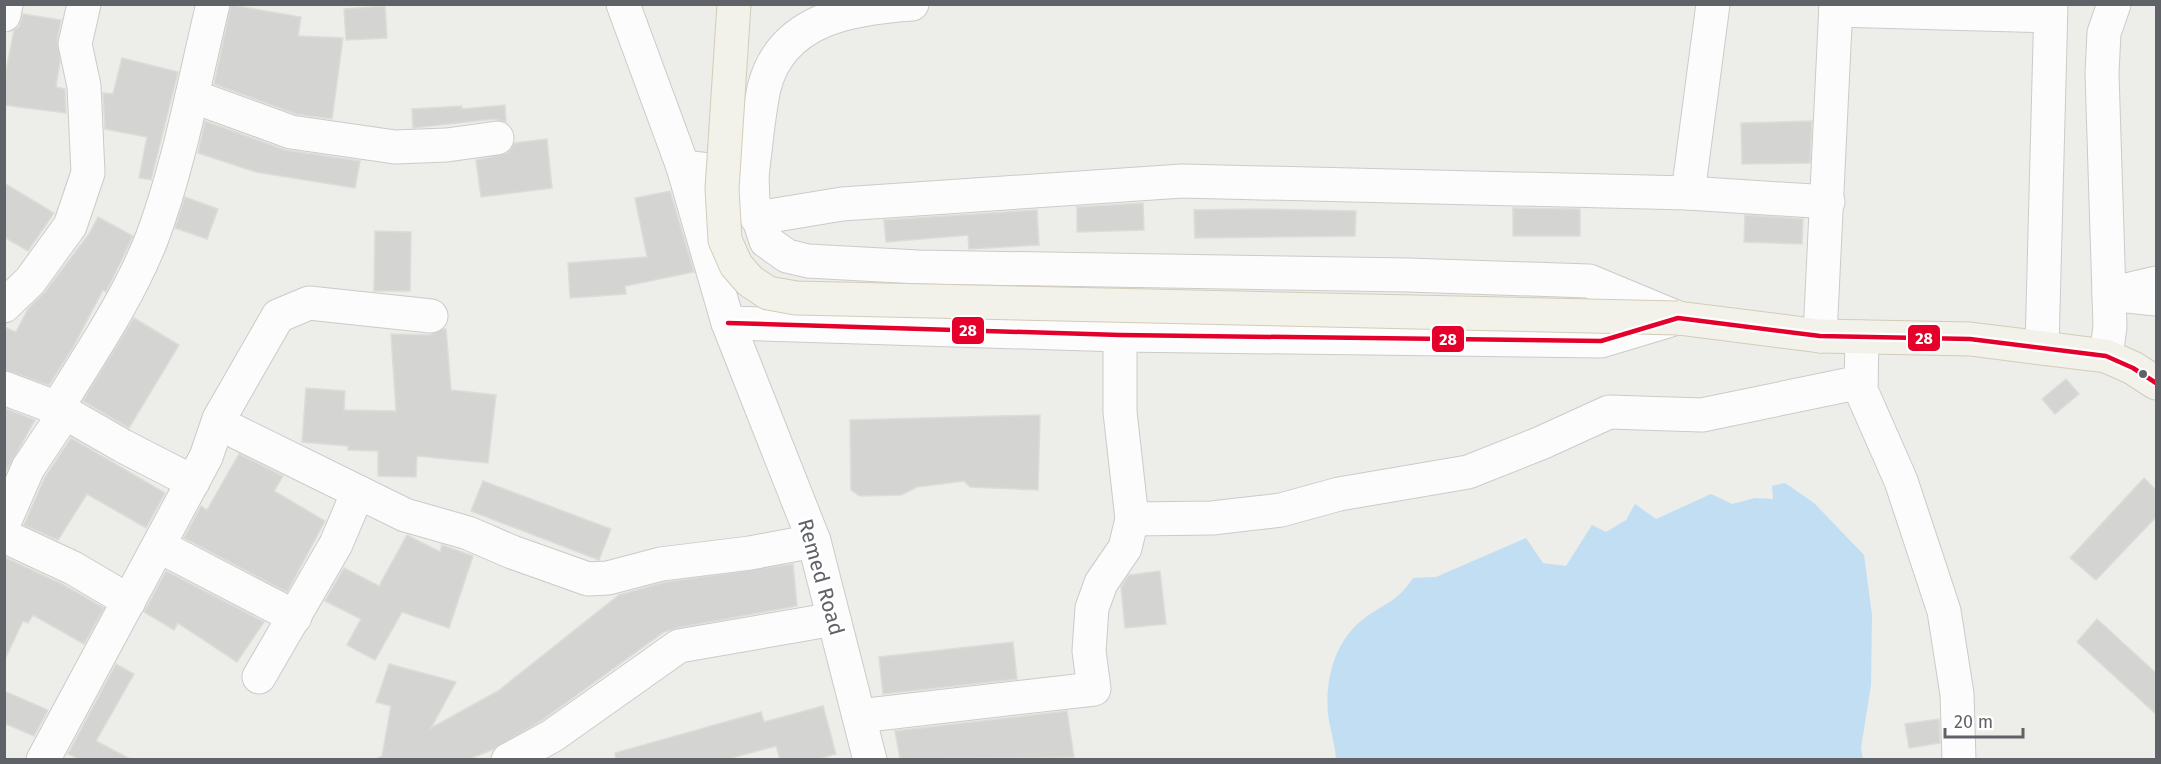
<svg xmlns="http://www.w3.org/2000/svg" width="2161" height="764" font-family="'Fira Sans',sans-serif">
	<rect width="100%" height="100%" fill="#edede9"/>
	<path fill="#c2def3" d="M 1785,483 L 1814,503 L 1864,555 L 1872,615 L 1871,685 L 1861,748 L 1863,759 L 1336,759 C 1335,744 1330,729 1328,714 C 1325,681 1334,643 1361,621 C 1382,604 1398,602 1413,578 L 1436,577 L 1526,538 L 1543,563 L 1566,566 L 1592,525 L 1606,532 L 1626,520 L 1635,504 L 1656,519 L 1711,494 L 1732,504 L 1755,498 L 1773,499 L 1772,486 Z"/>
	<g fill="#d4d4d2" stroke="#dcdcd8" stroke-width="1.5">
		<polygon points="231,5 301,17 298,36 343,38 332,119 296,114 214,84"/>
		<polygon points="385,6 387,38 346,40 344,9"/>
		<polygon points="23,14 61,20 57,40 60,61 56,87 65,89 66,113 4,105 4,81 14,30 19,27"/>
		<polygon points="122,58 178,72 151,180 139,178 147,137 105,129 103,93 113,94"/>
		<polygon points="505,105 506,122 494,119 413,128 412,109 462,106 462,109"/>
		<polygon points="205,121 285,150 360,161 355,188 256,172 198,153"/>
		<polygon points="1812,121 1810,163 1742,164 1741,123"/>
		<polygon points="547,139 552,188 481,197 476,160 508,153 515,143"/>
		<polygon points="4,183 54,213 28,251 4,237"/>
		<polygon points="670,191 694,272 625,286 626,294 570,298 568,263 647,257 635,198"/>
		<polygon points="185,197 218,209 207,239 175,228"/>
		<polygon points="1143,203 1144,230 1077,232 1077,207"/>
		<polygon points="1513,208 1580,209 1580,236 1513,236"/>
		<polygon points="1257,209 1356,211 1355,236 1195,238 1194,210"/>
		<polygon points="1037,210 1039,245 969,249 968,235 886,242 884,220"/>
		<polygon points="1745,215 1803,219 1802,244 1744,242"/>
		<polygon points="98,217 133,236 106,292 103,290 73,347 49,385 4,370 4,327 16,332 28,309 45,292 89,234"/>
		<polygon points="375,231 411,232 410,291 374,291"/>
		<polygon points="134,318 179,345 129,428 83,401"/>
		<polygon points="443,329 446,329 451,390 496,395 488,463 417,456 416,477 378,476 378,451 348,450 348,446 302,442 306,388 345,391 344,410 396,411 391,334 430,335"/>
		<polygon points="2066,379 2079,394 2055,414 2042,399"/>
		<polygon points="4,408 35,420 4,475"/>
		<polygon points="1040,415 1038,490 970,487 964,481 917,487 901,495 860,496 851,490 850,420"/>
		<polygon points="71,438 165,493 146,528 87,494 58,540 24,525 45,477"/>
		<polygon points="239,454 283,476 274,491 325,521 287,592 184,538 201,506 207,510"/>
		<polygon points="2144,478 2157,491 2157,516 2096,580 2070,558"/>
		<polygon points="483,481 611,529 599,560 471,511"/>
		<polygon points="407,535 440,552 442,545 473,556 449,628 402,612 375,660 347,645 361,619 325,601 344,568 379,586"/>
		<polygon points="4,557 64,585 104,608 84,644 33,615 28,623 23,621 4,661"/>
		<polygon points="793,564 797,606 676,628 664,632 542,720 494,749 469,759 376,759 382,756 391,706 376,702 389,664 456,682 431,728 498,691 619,595 665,582"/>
		<polygon points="166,571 264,622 237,662 178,623 174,630 144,612"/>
		<polygon points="1160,571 1166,624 1125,628 1121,587 1129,575"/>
		<polygon points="2097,619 2157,674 2157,715 2077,642"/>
		<polygon points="1013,642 1017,679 883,694 879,657"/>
		<polygon points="116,664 134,674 96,741 130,759 79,759 68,754"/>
		<polygon points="4,691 48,710 34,736 4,723"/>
		<polygon points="823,706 836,754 818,759 780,759 776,746 728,759 616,759 615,753 761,712 764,722"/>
		<polygon points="1067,711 1074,757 900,759 895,731"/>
		<polygon points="1939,719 1940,743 1909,748 1905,724"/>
	</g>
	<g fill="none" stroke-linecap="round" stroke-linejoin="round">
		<g stroke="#cbcbca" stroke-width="35">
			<g id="minor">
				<polyline points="623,4 683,167 728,323 814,541 870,760"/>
				<polyline points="1836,10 2050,16"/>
				<polyline points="4,15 6,4"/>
				<polyline points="192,96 291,132 395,147 447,145 497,138"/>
				<polyline points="683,167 752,175 753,201 766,241 787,256 808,261 918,267 1408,275 1589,281 1678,318"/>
				<path d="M 752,175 C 756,147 758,116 764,88 C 781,19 851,8 912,4"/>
				<polyline points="1688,193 1828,202"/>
				<polyline points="757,218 842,204 1182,181 1688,193 1713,4"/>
				<polyline points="2156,283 2109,294 2156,299"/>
				<polyline points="4,306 30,281 70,226 88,173 84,86 75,44 84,4"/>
				<polyline points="728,323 1120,335 1601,341 1671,320"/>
				<polyline points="1820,336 1836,4"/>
				<polyline points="1862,337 1861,390 1901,481 1944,611 1957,694 1959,760"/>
				<polyline points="2042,348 2051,4"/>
				<polyline points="2106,356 2110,327 2102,73 2104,33 2114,4"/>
				<polyline points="4,388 57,408 123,446 193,482"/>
				<polyline points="218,423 405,515 468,533 512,552 588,579 608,578 661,564 750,553 814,541"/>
				<polyline points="1132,519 1212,518 1281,510 1339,494 1468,472 1541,443 1609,412 1702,415 1861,382"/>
				<path d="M 4,523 L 28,468 L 56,426 L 57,408 C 91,353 128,299 152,238 C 180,163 194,82 213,4"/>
				<polyline points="4,536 73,568 129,601"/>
				<polyline points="159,546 295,617"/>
				<polyline points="259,677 336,544 358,492"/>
				<polyline points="859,716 1094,689 1089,651 1092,608 1101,583 1125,548 1132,519 1120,412 1120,335"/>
				<polyline points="43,760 206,457 219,419 278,316 309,303 431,316"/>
				<polyline points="508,760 552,736 679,646 834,619"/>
			</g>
		</g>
		<g stroke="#d3ccb9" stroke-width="35">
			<polyline id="major" points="1678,318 1820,336 1970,339 2106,356 2133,368 2156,383"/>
		</g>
		<use href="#minor" stroke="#fcfcfc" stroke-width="33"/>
		<use href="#major" stroke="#f2f1ea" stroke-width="33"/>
		<g stroke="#d3ccb9" stroke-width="35" stroke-linecap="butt">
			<polyline id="major-bridge" points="734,4 722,189 725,240 736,265 750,281 768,293 796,298 1678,318"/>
		</g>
		<use href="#major-bridge" stroke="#f2f1ea" stroke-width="33"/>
		<g stroke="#fff" stroke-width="9">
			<polyline id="bus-1" points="728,323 1120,335 1601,341 1678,318 1820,336 1970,339 2106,356 2133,368 2156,383"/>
		</g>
		<use href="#bus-1" stroke="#e4002b" stroke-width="4.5"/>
	</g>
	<circle fill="#5f6266" stroke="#fff" stroke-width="2" cx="2143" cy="374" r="5"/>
	<g text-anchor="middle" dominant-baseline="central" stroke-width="4.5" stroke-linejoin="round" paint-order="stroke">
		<g font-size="21" fill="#5f6266" stroke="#fff">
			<text transform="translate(821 577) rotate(74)">Remed Road</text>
		</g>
	</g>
	<g stroke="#fff" stroke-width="2">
		<rect x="951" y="316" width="34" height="29" rx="6" fill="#e4002b"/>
		<rect x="1907" y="324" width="34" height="28" rx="6" fill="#e4002b"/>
		<rect x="1431" y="325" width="34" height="28" rx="6" fill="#e4002b"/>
	</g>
	<g font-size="16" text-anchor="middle" font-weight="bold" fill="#fff">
		<text x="968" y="336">28</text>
		<text x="1924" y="344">28</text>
		<text x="1448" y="345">28</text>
	</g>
	<rect width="2161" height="764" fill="none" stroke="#5f6266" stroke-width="12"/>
	<path d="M1945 728v9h78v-9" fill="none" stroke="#5f6266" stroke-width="3"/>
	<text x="1954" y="728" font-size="18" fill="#5f6266" stroke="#ffffff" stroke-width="4.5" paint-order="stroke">20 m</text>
</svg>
